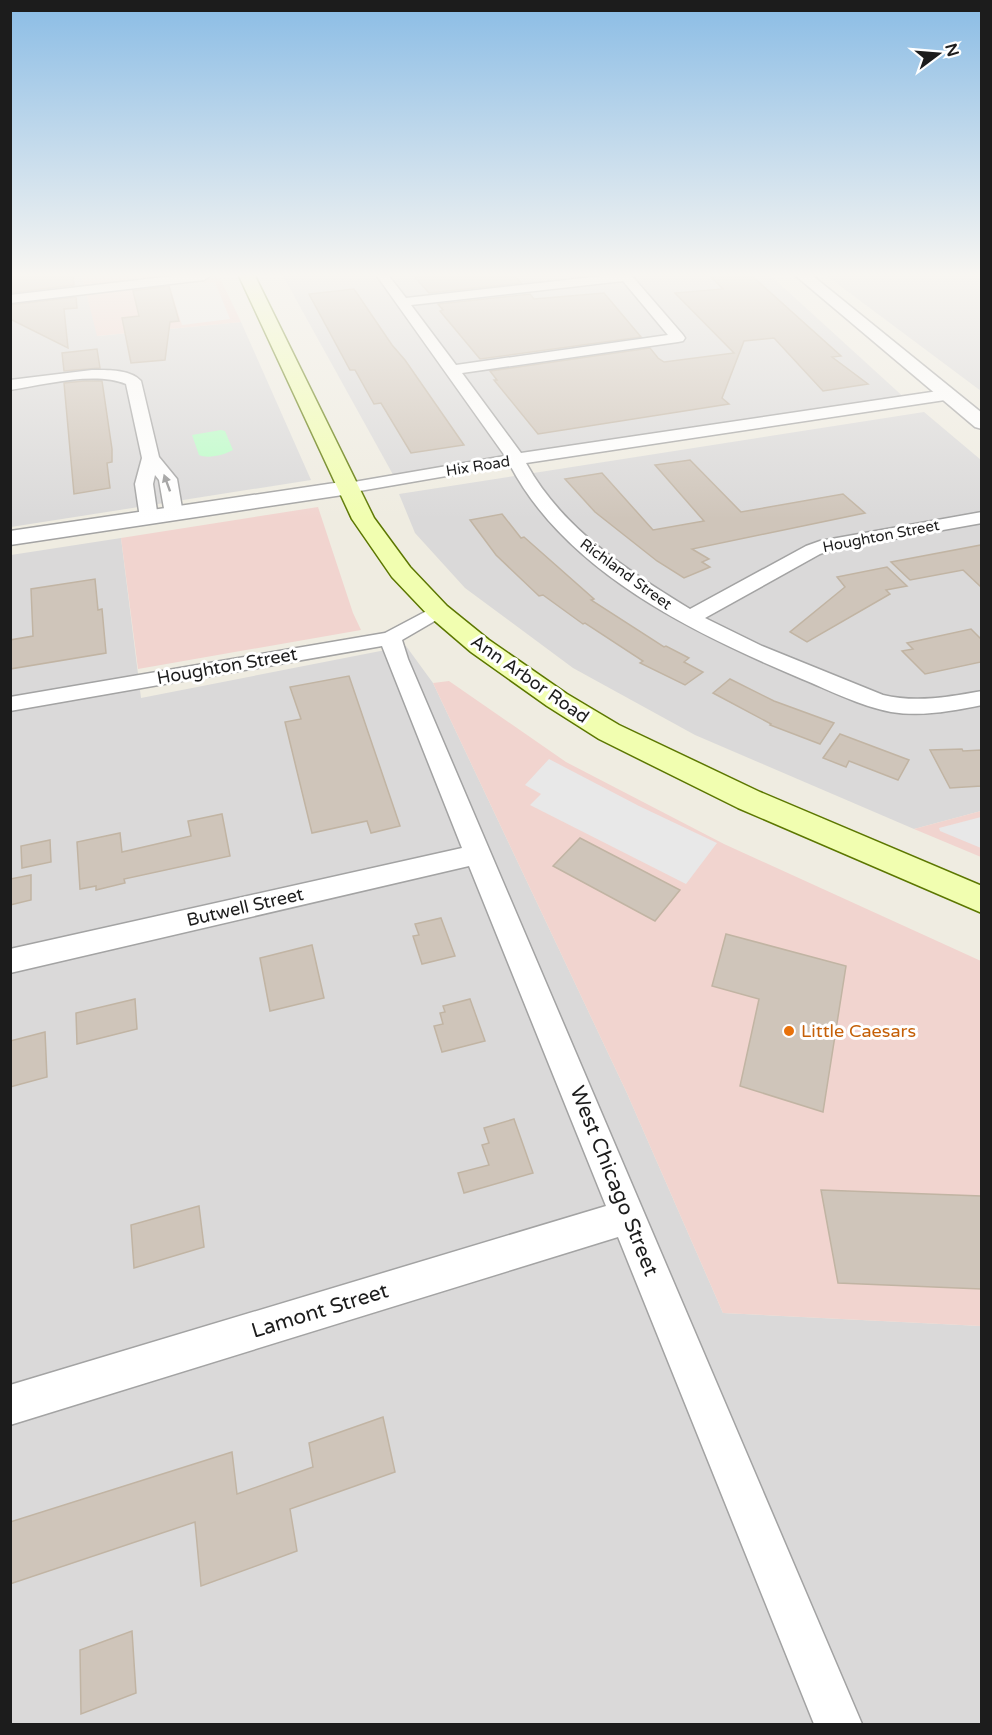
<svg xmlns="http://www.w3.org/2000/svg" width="992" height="1735" font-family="'Varela Round',sans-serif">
	<rect width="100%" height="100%" fill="#efece1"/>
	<g fill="#dad9d9">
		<polygon points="11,276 82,276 98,336 241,322 311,480 11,527"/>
		<polygon points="283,276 771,276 908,401 396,480"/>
		<polygon points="828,276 981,276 981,391 827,276"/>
		<polygon points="924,412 981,460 981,811 914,829 695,735 573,668 465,588 415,533 399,494"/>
		<polygon points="121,538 141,698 406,646 433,683 626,1091 723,1313 981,1326 981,1724 11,1724 11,555"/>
	</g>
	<g fill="#f1d4cf">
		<polygon points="82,276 219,276 241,322 97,336"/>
		<polygon points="318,507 353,613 361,630 138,669 121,538"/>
		<polygon points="449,681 566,762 724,844 981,961 981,1326 723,1313 626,1091 433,683"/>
		<polygon points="981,811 981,857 914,829"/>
	</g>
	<path fill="#bafdc7" d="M 221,430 L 225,431 L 233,450 C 224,455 208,459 199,455 L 192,435 Z"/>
	<g fill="#e8e8e8">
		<polygon points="200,281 204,283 215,282 230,319 182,325 169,284"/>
		<polygon points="549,759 639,806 717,843 686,884 530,805 541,794 525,785"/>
		<polygon points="981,817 981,848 940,831 939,828"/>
	</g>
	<g fill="#cfc5ba" stroke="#c1b4a3" stroke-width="1.5">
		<polygon points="10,276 73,276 74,285 10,293"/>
		<polygon points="414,276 515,276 521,283 429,293"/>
		<polygon points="710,276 752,276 841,356 832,357 868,384 823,391 774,338 744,341 722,398 729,404 538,434 494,380 497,380 490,371 650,348 658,358 664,362 734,353 675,293 723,289"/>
		<polygon points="169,286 179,321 170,322 165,360 131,363 122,318 139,316 133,291"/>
		<polygon points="354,289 392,345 405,360 464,445 411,453 381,403 374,404 355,370 350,370 309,294"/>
		<polygon points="604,293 641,337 480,359 440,311 443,310 438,304 530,294 534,299"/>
		<polygon points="76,297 77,308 64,309 68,348 10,319 10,305"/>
		<polygon points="97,349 100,368 64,371 62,353"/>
		<polygon points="84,381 102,381 112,449 112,462 107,463 110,488 74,494 64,383"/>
		<polygon points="690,460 741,512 843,494 865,513 692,549 709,559 702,562 710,567 684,578 657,561 595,512 565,479 602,473 653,530 704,521 655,465"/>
		<polygon points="502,514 521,538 524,537 594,599 591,600 664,647 666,646 689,658 684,662 703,672 685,685 640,663 643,661 585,623 583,624 543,595 539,596 496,555 470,520"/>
		<polygon points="981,545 981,587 963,570 910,580 891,562"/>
		<polygon points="887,567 907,586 886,590 890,594 807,642 790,632 845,587 837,577"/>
		<polygon points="95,579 98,610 102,609 106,653 10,669 10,640 33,636 31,589"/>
		<polygon points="971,629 981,639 981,662 925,674 902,651 913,649 907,643"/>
		<polygon points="349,676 400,826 371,833 367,821 312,833 285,722 301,719 290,687"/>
		<polygon points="730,679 774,701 834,723 820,744 770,725 771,724 713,693"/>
		<polygon points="840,734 909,760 898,780 849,761 846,767 823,758"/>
		<polygon points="962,749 963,751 981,750 981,786 950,788 930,750"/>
		<polygon points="222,814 230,856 124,879 125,883 96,890 96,886 80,889 77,842 120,833 122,852 191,836 188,821"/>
		<polygon points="580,838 680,890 655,921 553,866"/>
		<polygon points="50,840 51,862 22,868 21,846"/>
		<polygon points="31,875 31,900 10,905 10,879"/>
		<polygon points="441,918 455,956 422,964 413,936 419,935 415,924"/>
		<polygon points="726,934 846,966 823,1112 740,1086 759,999 712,986"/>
		<polygon points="312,945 324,998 270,1011 260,958"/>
		<polygon points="135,999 137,1029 77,1044 76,1013"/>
		<polygon points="470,999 485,1041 442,1052 434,1026 443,1024 440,1013 445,1012 443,1006"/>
		<polygon points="45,1032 47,1077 10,1087 10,1041"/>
		<polygon points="514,1119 533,1173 464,1193 458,1173 489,1165 482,1145 489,1143 484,1128"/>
		<polygon points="821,1190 981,1196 981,1289 838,1283"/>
		<polygon points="199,1206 204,1247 134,1268 131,1225"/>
		<polygon points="383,1417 395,1472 290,1509 297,1551 201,1586 195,1522 10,1584 10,1522 232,1452 237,1494 313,1467 309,1443"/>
		<polygon points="132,1631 136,1693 81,1714 80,1650"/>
	</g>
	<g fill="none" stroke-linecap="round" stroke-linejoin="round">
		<g stroke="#a3a3a3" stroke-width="3">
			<g id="minor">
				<polygon points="173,276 210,276 204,280 10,303 10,295"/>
				<path d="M 377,276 L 389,276 L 406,298 L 602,276 L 632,276 L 683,335 L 685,338 L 683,341 L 678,342 L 462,373 L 521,453 L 945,390 L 951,392 L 953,395 L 945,400 L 526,463 C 563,530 627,570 690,609 L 806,546 L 820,541 L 982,512 L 982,523 L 831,550 L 820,554 L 705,618 L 762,646 L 883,695 C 916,703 948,697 982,691 L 982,705 C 952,711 922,717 891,712 C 860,706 831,691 802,679 C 695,634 566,572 510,465 L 348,493 L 342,492 L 339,488 L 342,484 L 348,483 L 505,456 ZM 623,281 L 668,335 L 456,365 L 411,305 Z"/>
				<path d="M 92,370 C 107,370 130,369 141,381 L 159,457 L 177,479 L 183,514 L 181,518 L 167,518 L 165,514 L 159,480 L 155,475 L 153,484 L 158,518 L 156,522 L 142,522 L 140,518 L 135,484 L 142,458 L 126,384 C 95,371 43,385 10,390 L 10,380 Z"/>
				<polygon points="438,605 445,607 448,611 445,615 402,640 408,659 862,1724 814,1724 618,1237 10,1425 10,1385 606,1206 469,866 10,973 10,949 462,848 382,646 10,711 10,697 385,633"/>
			</g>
		</g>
		<g stroke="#a3a3a3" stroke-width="3">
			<g id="tertiary">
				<polygon points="796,276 813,276 982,413 982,429 975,427"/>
				<polygon points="348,481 356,483 359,488 356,493 10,545 10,531"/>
			</g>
		</g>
		<g stroke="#5c7700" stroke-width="3">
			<polygon id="secondary" points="239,276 255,276 374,518 410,567 447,606 489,640 567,694 619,725 760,792 982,886 982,913 738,808 599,739 547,706 471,652 429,616 392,577 352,519"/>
		</g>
		<use href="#minor" fill="#fff" fill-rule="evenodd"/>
		<use href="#tertiary" fill="#fff" fill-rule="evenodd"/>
		<use href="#secondary" fill="#f1feb0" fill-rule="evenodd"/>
	</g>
	<defs><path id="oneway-solid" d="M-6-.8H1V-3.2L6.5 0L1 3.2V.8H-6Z" transform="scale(1.5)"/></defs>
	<use fill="#999" href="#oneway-solid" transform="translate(167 483) rotate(-110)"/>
	<linearGradient id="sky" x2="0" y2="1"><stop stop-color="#8abce5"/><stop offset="0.53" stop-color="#f8f6f2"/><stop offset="1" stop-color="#f8f6f2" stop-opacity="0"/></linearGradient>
	<rect width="992" height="519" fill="url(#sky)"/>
	<circle fill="#e8710a" stroke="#fff" stroke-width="2" cx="789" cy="1031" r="6"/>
	<g text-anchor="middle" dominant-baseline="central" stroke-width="6" stroke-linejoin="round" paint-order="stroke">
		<g font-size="15" fill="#1c1c1c" stroke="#fff">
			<text transform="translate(478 466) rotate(-9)">Hix Road</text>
			<text transform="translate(881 536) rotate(-11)">Houghton Street</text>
			<text transform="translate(626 574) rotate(36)">Richland Street</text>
		</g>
		<g font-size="18" fill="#1c1c1c" stroke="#fff">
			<text transform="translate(227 666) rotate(-10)">Houghton Street</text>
			<text transform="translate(530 679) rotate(35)">Ann Arbor Road</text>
			<text transform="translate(245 907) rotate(-13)">Butwell Street</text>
		</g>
		<g font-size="18" fill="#c56008" stroke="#fff" text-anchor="start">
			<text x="801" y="1031">Little Caesars</text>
		</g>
		<g font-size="21" fill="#1c1c1c" stroke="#fff">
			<text transform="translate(614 1181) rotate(68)">West Chicago Street</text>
			<text transform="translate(320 1311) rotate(-17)">Lamont Street</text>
		</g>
	</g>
	<rect width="992" height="1735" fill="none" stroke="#1c1c1c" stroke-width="24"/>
	<g transform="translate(938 54) rotate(74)" stroke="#ffffff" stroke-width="4.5" paint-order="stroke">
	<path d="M0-4.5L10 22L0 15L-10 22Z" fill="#1c1c1c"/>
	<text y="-9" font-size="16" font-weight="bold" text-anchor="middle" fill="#1c1c1c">N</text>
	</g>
</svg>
